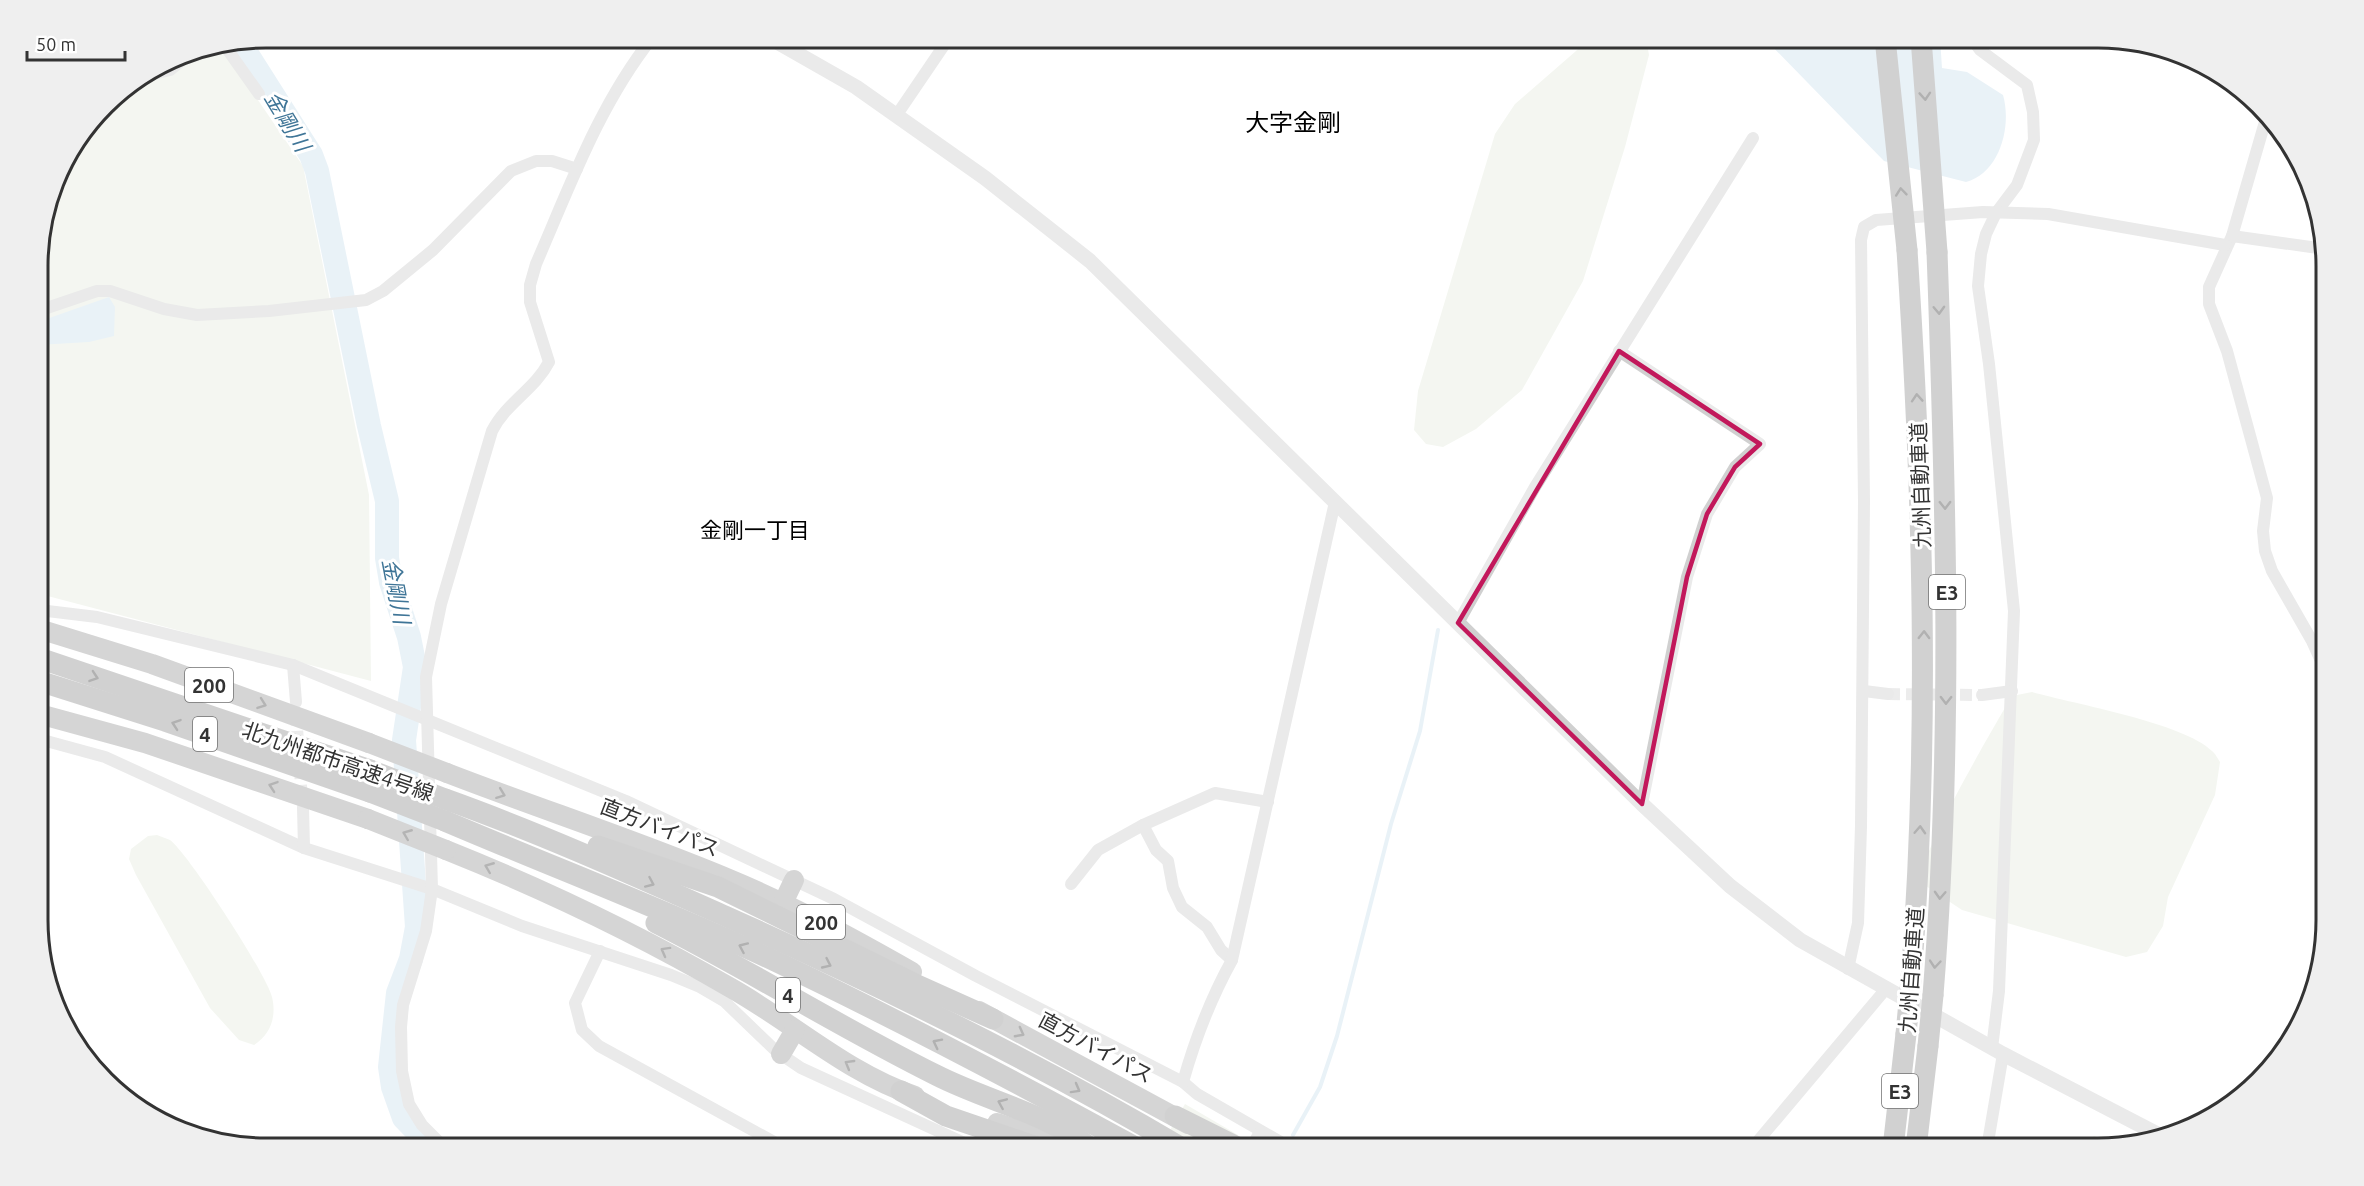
<svg xmlns="http://www.w3.org/2000/svg" width="2364" height="1186" font-family="Ubuntu,'Noto Sans JP',sans-serif">
	<rect width="100%" height="100%" fill="#fff"/>
	<g fill="#e6ecdf">
		<polygon points="1588,38 1646,38 1649,55 1625,147 1583,281 1522,390 1476,429 1443,447 1426,444 1414,430 1418,391 1495,134 1515,104 1576,51"/>
		<polygon points="221,46 303,166 369,495 371,681 40,594 38,251 61,165 115,94 179,55"/>
		<path d="M 2032,692 C 2074,704 2184,723 2212,751 C 2215,753 2218,759 2220,762 L 2215,795 L 2168,897 L 2163,926 L 2147,952 L 2126,957 L 1962,910 L 1926,886 C 1925,882 1923,877 1923,872 C 1923,848 1996,723 2012,696 Z"/>
		<path d="M 157,835 C 161,837 166,838 170,840 C 188,853 267,975 272,997 C 277,1017 270,1035 254,1045 L 239,1040 L 210,1008 L 136,875 L 129,859 L 131,849 L 148,836 Z"/>
		<polygon points="1185,1104 1238,1135 1230,1148 1160,1148"/>
		<polygon points="2094,1136 2120,1147 2078,1148"/>
	</g>
	<g fill="#cfe2ee">
		<path d="M 1764,38 L 1940,38 L 1942,68 L 1967,72 L 2003,95 C 2012,126 2000,173 1966,182 L 1884,161 Z"/>
		<polygon points="109,297 115,307 114,336 89,342 38,345 38,322"/>
	</g>
	<g fill="none" stroke-linecap="round" stroke-linejoin="round">
		<polyline stroke="#cfe2ee" stroke-width="4" points="1293,1135 1320,1087 1337,1036 1391,824 1420,731 1438,630"/>
		<polyline stroke="#cfe2ee" stroke-width="24" points="240,43 311,155 317,171 369,426 387,501 387,558 391,582 409,637 415,667 404,740 417,927 411,959 398,993 390,1067 393,1087 404,1118 433,1148"/>
		<g stroke="#d6d6d6" stroke-width="12" stroke-dasharray="12 6" stroke-linecap="butt">
			<polyline points="1888,694 1982,695"/>
			<polyline points="296,713 302,800"/>
		</g>
		<g stroke="#d0d0d0" stroke-width="12">
			<polyline points="1971,38 1980,50 2027,85 2033,112 2034,140 2017,185 1996,213 1986,234 1981,254 1978,286 1989,364 2014,611 1999,991 1992,1048"/>
			<polyline points="225,46 259,94"/>
			<polyline points="145,76 170,70 192,52"/>
			<polyline points="2267,115 2232,236 2209,287 2209,304 2227,351 2267,498 2263,531 2265,551 2272,571 2312,641 2326,672"/>
			<polyline points="896,116 949,38"/>
			<polyline points="2232,236 2325,249"/>
			<polyline points="38,311 97,291 110,291 164,309 197,315 269,311 366,300 383,291 433,250 511,171 536,161 552,161 577,169"/>
			<polyline points="1619,351 1760,444 1735,467 1707,514 1687,577 1642,804"/>
			<polyline points="39,610 97,617 293,665 626,801 834,899 976,976 1183,1082 1197,1094 1291,1148"/>
			<polyline points="1458,623 1535,487 1753,138"/>
			<polyline points="293,665 296,702"/>
			<polyline points="1864,691 1888,694"/>
			<polyline points="1982,695 2012,691"/>
			<polyline points="39,739 105,757 304,848 432,889 522,926 671,975 700,987 724,1001 776,1051 801,1068 975,1148"/>
			<polyline points="303,807 304,848"/>
			<polyline points="1071,884 1098,850 1143,825"/>
			<polyline points="600,951 575,1003 582,1030 599,1046 785,1148"/>
			<polyline points="1232,960 1221,950 1207,927 1182,907 1173,888 1168,861 1156,850 1143,825 1215,793 1268,802"/>
			<polyline points="1848,969 1858,923 1861,826 1864,501 1861,240 1864,227 1876,220 1983,212 2048,214 2225,245"/>
			<path d="M 1183,1082 C 1195,1039 1210,1000 1232,960 L 1335,502"/>
			<path d="M 445,1148 L 422,1125 L 409,1104 L 402,1071 L 401,1027 L 403,1005 L 426,931 L 432,889 L 426,677 L 441,604 L 492,431 C 506,403 535,389 549,362 L 530,302 L 530,285 L 536,264 C 570,186 599,105 652,38"/>
			<polyline points="1251,1148 1260,1132"/>
			<polyline points="1752,1148 1885,990"/>
			<polyline points="1987,1148 2003,1054"/>
		</g>
		<polyline stroke="#d0d0d0" stroke-width="15" points="770,38 856,87 985,178 1090,261 1642,804 1730,886 1800,940 2003,1054 2165,1138"/>
		<g stroke="#a2a2a2" stroke-width="20">
			<polyline points="39,629 152,664 369,743"/>
			<polyline points="39,714 145,743 368,819"/>
			<path d="M 447,773 C 540,809 636,840 729,879 C 792,905 852,938 912,972"/>
			<path d="M 446,850 C 546,890 638,934 731,988 C 793,1023 847,1073 915,1096"/>
			<polyline points="783,903 794,880"/>
			<polyline points="979,1011 1188,1124"/>
			<polyline points="781,1054 795,1030"/>
			<polyline points="997,1123 1072,1148"/>
		</g>
		<g stroke="#9a9a9a" stroke-width="21">
			<path d="M 1907,250 C 1923,496 1930,734 1911,980"/>
			<polyline points="39,658 370,770"/>
			<polyline points="39,681 165,721 370,792"/>
			<path d="M 445,799 C 540,833 633,875 725,916 C 881,986 1035,1061 1182,1148"/>
			<path d="M 445,821 C 555,868 666,910 775,961 C 897,1019 1018,1083 1137,1148"/>
			<polyline points="598,846 718,887 915,984 993,1019"/>
			<path d="M 656,923 C 751,971 841,1028 936,1075 C 987,1101 1046,1113 1091,1148"/>
			<path d="M 1933,995 C 1953,747 1946,500 1937,252"/>
			<polyline points="901,1091 946,1116 1040,1148"/>
			<polyline points="1175,1116 1239,1148"/>
			<polyline points="1893,1148 1906,1034"/>
			<polyline points="1916,1148 1928,1046"/>
		</g>
		<g stroke="#a2a2a2" stroke-width="20">
			<polyline points="369,743 447,773"/>
			<polyline points="368,819 446,850"/>
		</g>
		<g stroke="#9a9a9a" stroke-width="21">
			<polyline points="1885,38 1907,250"/>
			<polyline points="1921,38 1937,252"/>
			<polyline points="370,770 445,799"/>
			<polyline points="370,792 445,821"/>
			<polyline points="1906,1034 1911,980"/>
			<polyline points="1928,1046 1933,995"/>
		</g>
	</g>
	<defs><path id="oneway-chevron" d="M-2-3.5L2.5 0L-2 3.5" fill="none" stroke-width="1.6" stroke-linecap="round" stroke-linejoin="round" transform="scale(1.5)"/></defs>
	<g stroke="#525252">
		<use href="#oneway-chevron" transform="translate(1925 96) rotate(86)"/>
		<use href="#oneway-chevron" transform="translate(1901 192) rotate(-96)"/>
		<use href="#oneway-chevron" transform="translate(1939 310) rotate(88)"/>
		<use href="#oneway-chevron" transform="translate(1917 398) rotate(-94)"/>
		<use href="#oneway-chevron" transform="translate(1945 505) rotate(89)"/>
		<use href="#oneway-chevron" transform="translate(1924 635) rotate(-89)"/>
		<use href="#oneway-chevron" transform="translate(94 677) rotate(19)"/>
		<use href="#oneway-chevron" transform="translate(1946 700) rotate(91)"/>
		<use href="#oneway-chevron" transform="translate(176 724) rotate(-161)"/>
		<use href="#oneway-chevron" transform="translate(1920 830) rotate(-87)"/>
		<use href="#oneway-chevron" transform="translate(650 883) rotate(24)"/>
		<use href="#oneway-chevron" transform="translate(1940 895) rotate(93)"/>
		<use href="#oneway-chevron" transform="translate(743 947) rotate(-156)"/>
		<use href="#oneway-chevron" transform="translate(827 964) rotate(25)"/>
		<use href="#oneway-chevron" transform="translate(1935 964) rotate(95)"/>
		<use href="#oneway-chevron" transform="translate(937 1043) rotate(-153)"/>
		<use href="#oneway-chevron" transform="translate(1076 1089) rotate(29)"/>
		<use href="#oneway-chevron" transform="translate(1002 1103) rotate(-157)"/>
	</g>
	<g stroke="#5a5a5a">
		<use href="#oneway-chevron" transform="translate(262 704) rotate(20)"/>
		<use href="#oneway-chevron" transform="translate(273 786) rotate(-161)"/>
		<use href="#oneway-chevron" transform="translate(501 794) rotate(21)"/>
		<use href="#oneway-chevron" transform="translate(407 834) rotate(-158)"/>
		<use href="#oneway-chevron" transform="translate(489 867) rotate(-158)"/>
		<use href="#oneway-chevron" transform="translate(665 951) rotate(-151)"/>
		<use href="#oneway-chevron" transform="translate(1020 1033) rotate(28)"/>
		<use href="#oneway-chevron" transform="translate(849 1064) rotate(-150)"/>
	</g>
	<path d="M0 0H2364V1186H0ZM 1619,351 L 1760,444 L 1735,467 L 1707,514 L 1687,577 L 1642,804 L 1458,623 Z" fill="#fff" fill-opacity=".55" fill-rule="evenodd"/>
	<path fill="none" stroke="#c2185b" stroke-width="4.5" stroke-linejoin="round" d="M 1619,351 L 1760,444 L 1735,467 L 1707,514 L 1687,577 L 1642,804 L 1458,623 Z"/>
	<g text-anchor="middle" dominant-baseline="central" stroke-width="6" stroke-linejoin="round" paint-order="stroke">
		<g fill="#fff" stroke="#707070" stroke-width="1.5">
			<rect x="1929" y="575" width="36" height="34" rx="4.5"/>
			<rect x="185" y="668" width="48" height="34" rx="4.5"/>
			<rect x="193" y="717" width="24" height="34" rx="4.5"/>
			<rect x="797" y="905" width="48" height="34" rx="4.5"/>
			<rect x="776" y="978" width="24" height="34" rx="4.5"/>
			<rect x="1882" y="1074" width="36" height="34" rx="4.5"/>
		</g>
		<g font-size="20" font-weight="bold" fill="#333">
			<text x="1947" y="592">E3</text>
			<text x="209" y="685">200</text>
			<text x="205" y="734">4</text>
			<text x="821" y="922">200</text>
			<text x="788" y="995">4</text>
			<text x="1900" y="1091">E3</text>
		</g>
		<g font-size="21" fill="#333" stroke="#fff">
			<text transform="translate(1920 485) rotate(-92)">九州自動車道</text>
			<text transform="translate(338 761) rotate(19)">北九州都市高速4号線</text>
			<text transform="translate(660 827) rotate(21)">直方バイパス</text>
			<text transform="translate(1911 970) rotate(-86)">九州自動車道</text>
			<text transform="translate(1096 1047) rotate(28)">直方バイパス</text>
		</g>
		<g font-size="22" font-style="italic" fill="#3f7597" stroke="#fff">
			<text transform="translate(288 121) rotate(59)">金剛川</text>
			<text transform="translate(397 591) rotate(79)">金剛川</text>
		</g>
		<g font-size="22" fill="#000" stroke="#fff">
			<text x="755" y="529">金剛一丁目</text>
		</g>
		<g font-size="24" fill="#000" stroke="#fff">
			<text x="1293" y="122">大字金剛</text>
		</g>
	</g>
	<path d="M0 0H2364V1186H0ZM266 48H2098A218 218 0 0 1 2316 266V920A218 218 0 0 1 2098 1138H266A218 218 0 0 1 48 920V266A218 218 0 0 1 266 48Z" fill="#efefef" fill-rule="evenodd"/>
	<path fill="none" stroke="#333" stroke-width="3" d="M266 48H2098A218 218 0 0 1 2316 266V920A218 218 0 0 1 2098 1138H266A218 218 0 0 1 48 920V266A218 218 0 0 1 266 48Z"/>
	<path d="M27 51v9h98v-9" fill="none" stroke="#333333" stroke-width="3"/>
	<text x="36" y="51" font-size="18" fill="#333333" stroke="#ffffff" stroke-width="4.5" paint-order="stroke">50 m</text>
</svg>
